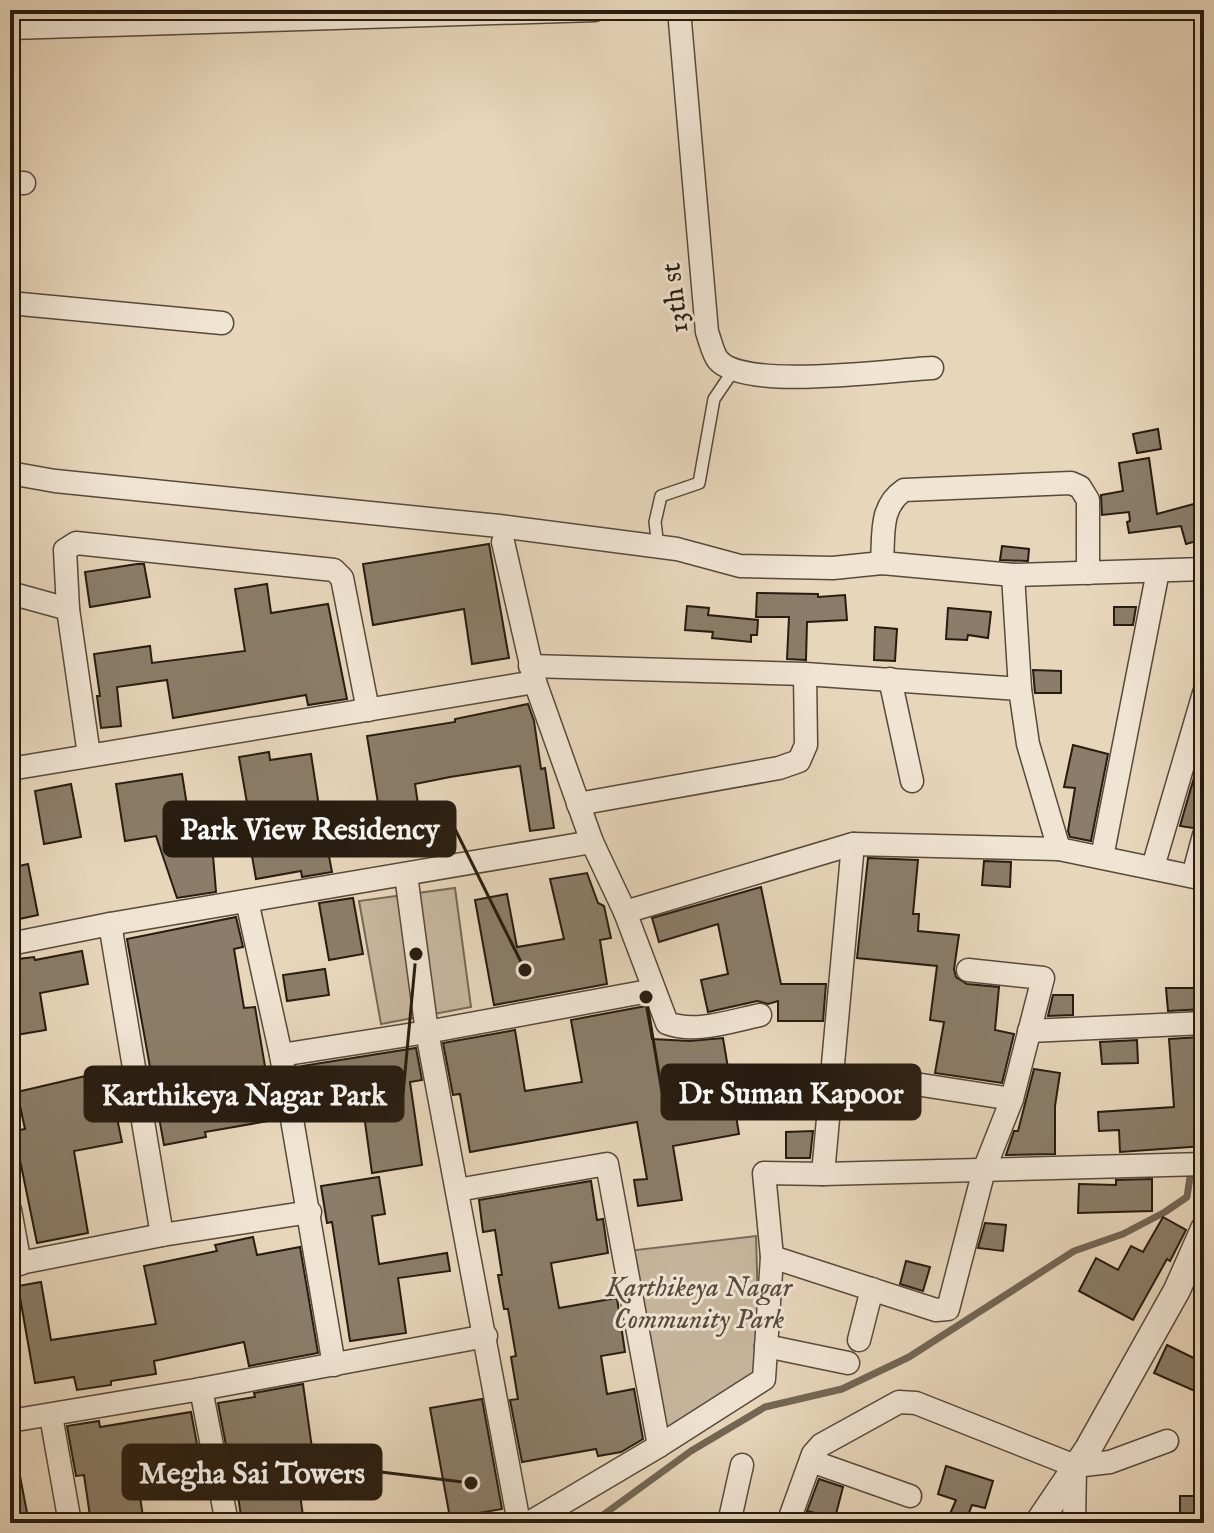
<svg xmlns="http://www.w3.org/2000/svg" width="1214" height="1533" font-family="'IM FELL English',serif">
	<rect width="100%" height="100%" fill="#e8d6bb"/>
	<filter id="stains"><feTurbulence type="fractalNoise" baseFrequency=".0025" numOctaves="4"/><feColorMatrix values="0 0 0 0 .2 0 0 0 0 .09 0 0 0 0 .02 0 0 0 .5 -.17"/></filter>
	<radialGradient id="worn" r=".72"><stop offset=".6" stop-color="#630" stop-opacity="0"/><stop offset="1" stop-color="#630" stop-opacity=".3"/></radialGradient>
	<g fill="#c7b69e" stroke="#776957" stroke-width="2">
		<polygon points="455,888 471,1007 381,1024 359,901"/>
		<polygon points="756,1236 760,1375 661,1432 627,1251"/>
	</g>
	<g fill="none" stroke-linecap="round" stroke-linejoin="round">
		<polyline stroke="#736654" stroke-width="7" points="592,1523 691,1451 765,1407 842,1389 909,1357 1074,1251 1123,1234 1165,1212 1187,1197 1190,1177"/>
	</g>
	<g fill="#8b7d69" stroke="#271c10" stroke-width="2">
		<polygon points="1158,429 1161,449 1137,453 1133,434"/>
		<polygon points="1149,458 1157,514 1201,502 1204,514 1204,539 1186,544 1181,526 1129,533 1127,522 1130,521 1129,512 1102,515 1101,495 1123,491 1119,463"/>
		<polygon points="489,544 509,658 472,664 464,609 373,625 363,564"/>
		<polygon points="1002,546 1029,549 1028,561 1000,560"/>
		<polygon points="137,564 144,564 150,597 90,607 85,572"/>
		<polygon points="267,584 271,613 328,604 347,699 308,705 306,695 173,718 167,680 117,687 121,726 101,728 97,696 100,696 94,654 150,646 152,663 245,651 235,589"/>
		<polygon points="757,593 818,594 818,597 845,595 847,620 807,622 806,660 787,659 789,617 756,617"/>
		<polygon points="687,606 709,608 708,615 758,620 757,635 751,635 751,642 712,638 713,632 685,630"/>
		<polygon points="1114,607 1136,607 1133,625 1114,625"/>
		<polygon points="948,608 991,612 988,638 968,635 967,640 946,639"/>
		<polygon points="875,627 897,629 895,661 874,660"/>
		<polygon points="1033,670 1061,671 1061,693 1035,693"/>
		<polygon points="528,704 534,721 541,769 545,768 554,828 530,831 520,766 450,777 415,784 425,850 388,855 386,841 328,851 332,872 302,877 301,871 256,879 247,827 251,826 239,757 269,752 270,760 311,754 320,813 378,803 367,736 455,722 455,719"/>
		<polygon points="1204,743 1204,793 1197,823 1193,828 1180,826"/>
		<polygon points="1073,745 1108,754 1091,841 1070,837 1068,831 1075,788 1064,787"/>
		<polygon points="182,774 193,844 212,843 216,892 177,898 156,836 125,841 116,784"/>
		<polygon points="71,784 81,837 44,844 35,791"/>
		<polygon points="868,858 918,860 913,914 919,914 918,931 959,935 954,969 956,977 967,984 999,987 995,1030 1014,1034 1002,1083 935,1073 944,1022 930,1020 937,966 857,958"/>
		<polygon points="984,861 1011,862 1010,887 982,885"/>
		<polygon points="28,864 38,915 10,921 10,868"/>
		<polygon points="587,873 598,903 604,906 611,938 600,940 607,984 494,1005 475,900 507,894 517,947 564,939 550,879"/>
		<polygon points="761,887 781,984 826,984 823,1021 778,1021 778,1001 768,1004 757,1001 708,1012 701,980 728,974 718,924 659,942 652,918"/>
		<polygon points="353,898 363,954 329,960 319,903"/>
		<polygon points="236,917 243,947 234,949 244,1008 255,1007 274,1120 205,1132 206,1137 164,1145 127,939"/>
		<polygon points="82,951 88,984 40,993 46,1030 10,1036 10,960 34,957 35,960"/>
		<polygon points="325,969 329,995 287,1001 283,975"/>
		<polygon points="1166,988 1204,988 1204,1009 1168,1011"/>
		<polygon points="1053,995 1073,995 1073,1015 1048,1016"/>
		<polygon points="646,1006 652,1039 690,1041 723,1038 739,1134 673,1146 682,1200 638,1206 634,1180 647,1179 637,1122 470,1152 460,1094 453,1095 443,1043 515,1030 525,1091 582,1082 571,1020"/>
		<polygon points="1200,1037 1204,1146 1120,1152 1119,1130 1099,1131 1098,1112 1174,1107 1169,1039"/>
		<polygon points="1137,1040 1138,1063 1102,1064 1100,1042"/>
		<polygon points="416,1048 422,1080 410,1082 422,1165 372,1173 361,1093 307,1101 302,1066"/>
		<polygon points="1034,1069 1060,1073 1055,1106 1055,1154 1006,1155 1014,1131 1018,1131"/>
		<polygon points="107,1071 122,1142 74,1151 88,1233 37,1243 14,1131 25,1129 17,1092"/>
		<polygon points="813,1131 810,1158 786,1158 786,1132"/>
		<polygon points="379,1177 385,1214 372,1216 379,1264 447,1253 450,1271 398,1278 406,1333 350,1341 332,1222 327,1223 321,1186"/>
		<polygon points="1152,1179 1152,1211 1078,1213 1079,1184 1116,1185 1116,1180"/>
		<polygon points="591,1181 597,1220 603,1219 608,1253 551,1263 559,1308 617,1298 625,1352 601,1356 607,1394 634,1389 643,1439 621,1452 598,1456 596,1449 522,1462 510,1400 518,1399 511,1357 516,1356 508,1309 504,1309 498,1275 502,1275 495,1230 483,1232 479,1200"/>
		<polygon points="1163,1217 1186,1230 1170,1261 1167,1259 1133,1320 1079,1291 1096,1258 1118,1270 1131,1246 1143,1252"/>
		<polygon points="985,1223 1006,1225 1003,1251 978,1248"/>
		<polygon points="253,1237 257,1255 300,1247 318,1353 249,1366 244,1342 154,1361 156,1374 111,1381 111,1385 77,1390 74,1377 35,1383 18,1286 41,1282 51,1340 156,1324 144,1266 217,1251 215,1245"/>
		<polygon points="906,1261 930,1267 923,1291 900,1284"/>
		<polygon points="1167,1345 1204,1363 1204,1395 1154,1373"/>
		<polygon points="303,1384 312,1448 294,1451 304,1523 242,1523 232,1455 228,1456 218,1403 255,1397 254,1393"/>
		<polygon points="482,1399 502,1509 450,1518 430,1408"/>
		<polygon points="191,1412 200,1460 136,1471 144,1523 91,1523 84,1475 76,1476 67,1426 99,1421 100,1427"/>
		<polygon points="946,1466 993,1481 985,1508 972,1505 965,1523 946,1523 956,1500 938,1494"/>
		<polygon points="19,1471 29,1523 10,1523 10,1472"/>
		<polygon points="819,1479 843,1487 835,1518 807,1511"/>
		<rect x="1180" y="1496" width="24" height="27"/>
	</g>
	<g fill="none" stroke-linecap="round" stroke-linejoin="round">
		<g stroke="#574a3b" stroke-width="14">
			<polyline id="service" points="658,547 655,522 661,496 699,483 714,399 733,371"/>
		</g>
		<g stroke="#574a3b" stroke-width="25">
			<g id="minor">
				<path d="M 679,10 L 707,332 C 710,340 713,354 718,360 C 744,391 891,370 932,368"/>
				<polyline points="10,28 595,10"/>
				<polyline points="10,183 24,183"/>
				<polyline points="10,303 222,323"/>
				<polyline points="10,473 55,481 499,526 677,549 740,566 833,568 882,563 1013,575 1204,569"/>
				<path d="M 503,542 L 535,682 L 592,842 L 625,912 L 667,1023 C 695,1034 731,1021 760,1015"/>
				<path d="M 882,563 C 884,535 879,507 904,490 L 1071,483 L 1080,487 L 1088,500 L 1088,573"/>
				<polyline points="1013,575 1020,689 1028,744 1059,849"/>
				<polyline points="10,593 68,609"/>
				<polyline points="530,666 805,674 1020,689"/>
				<polyline points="890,679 912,781"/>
				<polyline points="89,755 68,609 65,550 76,543 334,570 342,578 368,710"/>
				<polyline points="10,769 535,682"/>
				<polyline points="578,804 779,768 799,761 806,745 805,674"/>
				<polyline points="1102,857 1158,571"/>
				<polyline points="1153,867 1204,693"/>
				<polyline points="406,875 427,1032 519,1523"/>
				<polyline points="1193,876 1204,835"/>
				<polyline points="247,901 281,1055 334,1365"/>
				<polyline points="625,912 853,844 1059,849 1204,879"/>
				<polyline points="110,924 162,1235"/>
				<polyline points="10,944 110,924 592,842"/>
				<polyline points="1029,1031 1204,1023"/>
				<polyline points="281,1055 427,1032 654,990"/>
				<polyline points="909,1083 1012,1099"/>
				<polyline points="823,1174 853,844"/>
				<polyline points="457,1190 607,1164 659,1446"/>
				<polyline points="10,1210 20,1264"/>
				<polyline points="772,1257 936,1310 948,1309 984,1170 1012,1099 1043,978 968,970"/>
				<polyline points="10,1265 162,1235 310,1212"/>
				<polyline points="859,1340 872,1289"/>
				<polyline points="766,1346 848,1363"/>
				<polyline points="201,1389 227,1523"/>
				<polyline points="51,1416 70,1523"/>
				<polyline points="10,1421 201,1389 486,1336"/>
				<polyline points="811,1461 910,1496"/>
				<polyline points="1075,1466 1110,1462 1167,1441"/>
				<polyline points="529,1523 659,1446 764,1379 772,1257 764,1173 823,1174 1204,1164"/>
				<polyline points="729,1523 742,1465"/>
				<polyline points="788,1523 813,1454 821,1445 899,1402 916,1403 1075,1466 1074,1523"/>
			</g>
		</g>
		<g stroke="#574a3b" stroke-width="29">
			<polyline id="tertiary" points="1038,1523 1088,1449 1177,1290 1204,1229"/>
		</g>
		<use href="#service" stroke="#f0e4d3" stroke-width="11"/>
		<use href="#minor" stroke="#f0e4d3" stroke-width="22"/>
		<use href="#tertiary" stroke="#f0e4d3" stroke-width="26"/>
	</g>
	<g text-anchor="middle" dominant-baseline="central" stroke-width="6" stroke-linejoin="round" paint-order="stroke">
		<g font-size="28" fill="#271c10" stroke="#f0e4d3">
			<text transform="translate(676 298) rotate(-97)">13th st</text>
		</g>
		<g font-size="28" font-style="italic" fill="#574a3b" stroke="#f0e4d3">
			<text x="699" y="1288">Karthikeya Nagar<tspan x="699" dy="32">Community Park</tspan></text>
		</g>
	</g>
	<path fill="none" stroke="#271c10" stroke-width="3" d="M525 970L455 829M646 997L662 1092M416 954L403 1094M471 1483L381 1472"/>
	<g fill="#271c10" stroke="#f0e4d3" stroke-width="3">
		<circle cx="525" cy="970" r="8"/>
		<circle cx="646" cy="997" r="8"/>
		<circle cx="416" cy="954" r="8"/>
		<circle cx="471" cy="1483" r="8"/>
	</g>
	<g fill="#271c10" stroke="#271c10" stroke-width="3">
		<rect x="164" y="802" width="291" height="54" rx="8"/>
		<rect x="662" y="1065" width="258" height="54" rx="8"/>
		<rect x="85" y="1067" width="318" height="54" rx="8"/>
		<rect x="123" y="1445" width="258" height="54" rx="8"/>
	</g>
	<g font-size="30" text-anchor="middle" font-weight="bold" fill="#fff">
		<text x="310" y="839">Park View Residency</text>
		<text x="791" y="1103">Dr Suman Kapoor</text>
		<text x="244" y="1105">Karthikeya Nagar Park</text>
		<text x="252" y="1483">Megha Sai Towers</text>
	</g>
	<rect width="1214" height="1533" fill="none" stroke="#e8d6bb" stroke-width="40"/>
	<rect x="12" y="12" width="1190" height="1509" fill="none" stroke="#271c10" stroke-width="4"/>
	<rect x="20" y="20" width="1174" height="1493" fill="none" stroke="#271c10" stroke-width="2"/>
	<rect width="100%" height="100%" filter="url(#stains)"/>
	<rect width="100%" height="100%" fill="url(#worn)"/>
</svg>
